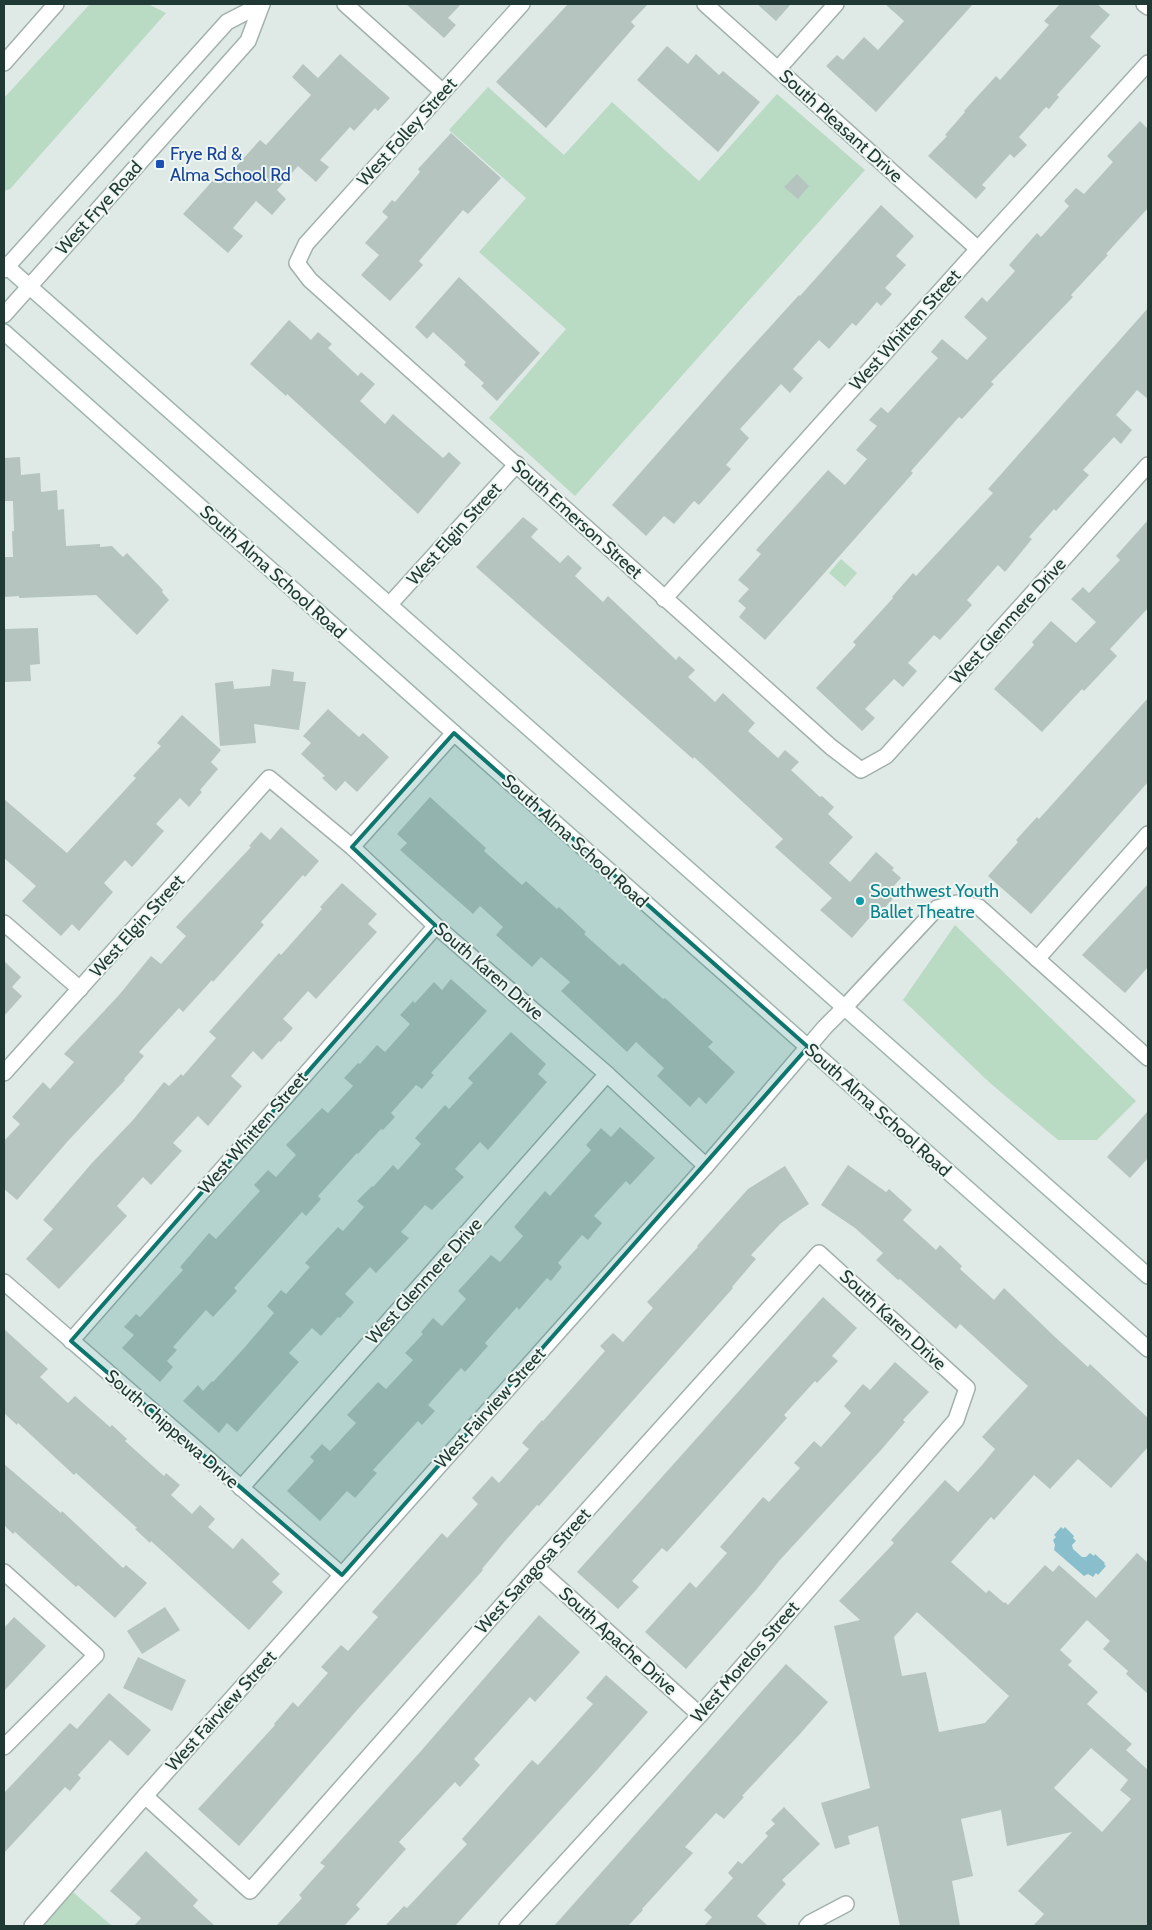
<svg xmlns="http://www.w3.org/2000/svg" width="1152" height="1930" font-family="Cabin,sans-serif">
	<rect width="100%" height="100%" fill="#dfeae6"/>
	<g fill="#b9dac3">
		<polygon points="90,4 148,4 166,13 10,189 4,191 4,98"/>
		<polygon points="488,87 564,155 612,102 699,181 777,94 865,170 575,496 489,418 566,329 479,252 526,198 449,130"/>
		<polygon points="841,559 857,573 845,587 829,573"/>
		<polygon points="955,925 1136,1101 1097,1140 1058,1140 990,1083 903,1000"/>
		<polygon points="67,1887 112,1926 32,1926"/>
	</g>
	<polygon fill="#89bfcd" points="1061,1527 1063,1529 1065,1527 1074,1536 1073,1538 1076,1541 1072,1545 1073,1549 1082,1557 1086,1557 1090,1553 1094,1556 1095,1554 1105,1563 1104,1564 1106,1566 1098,1575 1096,1573 1093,1577 1088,1574 1084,1576 1054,1550 1055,1545 1053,1540 1056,1537 1054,1535"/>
	<g fill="#b5c4bf" fill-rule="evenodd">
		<polygon points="406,4 461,4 448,18 456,25 444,38"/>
		<polygon points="568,4 648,4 631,22 635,26 546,128 496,82"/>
		<polygon points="757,4 791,4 776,21"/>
		<polygon points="885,4 973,4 876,112 826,66 837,55 843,60 864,37 878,50 904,21"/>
		<polygon points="1060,4 1097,4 1110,15 1090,37 1101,46 1057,95 1059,97 1049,109 1046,107 1019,137 1027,145 1014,158 1010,154 982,185 986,188 976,199 928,156 947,136 945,135 965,112 964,111 996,76 1000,80 1049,25 1044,21"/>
		<polygon points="667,46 688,64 696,54 719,75 723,71 760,102 718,152 637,80"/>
		<polygon points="340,54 390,98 378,111 375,108 354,131 350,127 320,160 329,167 316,182 298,166 277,190 286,199 272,215 256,201 233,228 243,236 228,253 183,214 215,178 221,183 260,140 266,145 311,95 292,77 303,64 318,78"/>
		<polygon points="1140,121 1148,129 1148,208 1106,254 1108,255 1071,295 1073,297 991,382 994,384 962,419 959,417 911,471 913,473 765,640 739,617 746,608 738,601 749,589 738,580 761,554 756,550 828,470 845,485 867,459 856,450 877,426 869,420 881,407 888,413 938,358 931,352 942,339 967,360 987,338 964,317 982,297 987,302 1015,271 1009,265 1037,233 1041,237 1069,206 1064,201 1076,188 1084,194 1113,162 1107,156"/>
		<polygon points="451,133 501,178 468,214 463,210 419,261 423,265 390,301 361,275 379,255 365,243 388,217 382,212 392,200 395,202 420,172 418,169"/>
		<polygon points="797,174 809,186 798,199 784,187"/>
		<polygon points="881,205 914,236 896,256 906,265 885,288 892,294 881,306 877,302 856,326 852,323 829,349 819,340 793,369 803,378 790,393 781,384 740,429 749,438 726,465 731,469 699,505 694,501 674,524 664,516 646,536 612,505 728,373 799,295 800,296"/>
		<polygon points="459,277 540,353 497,401 481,386 484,383 464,365 466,362 433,332 427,339 415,327"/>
		<polygon points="1148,308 1148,399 1137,390 1116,415 1132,430 1121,444 1114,437 1083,470 1089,475 1056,511 1054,509 1029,537 1032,539 1005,572 998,565 967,600 972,605 940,640 934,635 908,663 917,671 903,687 894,679 865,709 875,718 862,731 816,688 856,645 853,642 893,598 892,597 913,573 916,576 993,493 988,489"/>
		<polygon points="289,320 311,340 318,332 332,344 328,348 358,376 361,372 375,384 360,401 385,424 393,414 443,458 449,452 461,463 418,514 287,394 286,396 250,364"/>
		<polygon points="20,457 21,475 40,473 41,492 57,490 58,510 64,509 66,546 100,544 100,547 112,546 123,557 127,553 163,590 162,592 169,600 137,635 96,595 19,598 19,596 4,597 4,557 13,557 12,531 14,531 13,501 4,501 4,458"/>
		<polygon points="523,517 538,529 531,537 560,563 568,555 582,568 575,576 603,602 608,596 676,660 679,656 695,670 688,677 715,702 723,693 755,723 748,731 778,758 785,750 799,762 791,770 820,797 822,796 834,807 828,814 853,837 829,863 850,882 876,852 894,868 892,870 901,878 892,888 898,893 882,911 878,908 852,938 820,910 832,898 775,847 783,839 694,757 693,759 476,567"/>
		<polygon points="1148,520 1148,608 1110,649 1117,656 1084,691 1082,689 1042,732 994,689 1034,645 1032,642 1051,621 1076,643 1096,622 1071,599 1083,587 1089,593 1120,560 1116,556"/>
		<polygon points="38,628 40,664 30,665 31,681 4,682 4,629"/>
		<polygon points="272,669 294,672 293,681 306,682 299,730 254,724 256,743 220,746 215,683 233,681 234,689 270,686"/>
		<polygon points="1148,698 1148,782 1031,914 988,876 1018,842 1016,840 1037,817 1039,819"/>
		<polygon points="328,709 359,737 363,733 389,757 357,792 345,781 336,791 322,778 325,776 301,754 311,743 303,736"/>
		<polygon points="182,715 221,750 211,762 218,769 200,790 202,792 189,807 180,798 156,824 164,831 132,867 125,860 104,883 113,892 79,931 72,924 61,936 22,901 36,886 4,858 4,799 67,853 136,778 133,776 161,746 157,743"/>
		<polygon points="430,797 486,848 484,851 522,885 526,881 557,909 559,907 586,932 584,934 620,966 623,963 663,999 665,998 713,1042 708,1047 735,1072 706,1104 699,1097 690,1107 657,1076 664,1068 636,1042 627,1052 561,991 570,982 541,957 532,967 496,935 503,927 480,906 473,914 400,850 407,843 397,834"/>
		<polygon points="281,827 319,861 305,877 303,875 261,922 264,925 213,982 212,980 183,1012 179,1008 139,1052 144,1056 124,1079 125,1080 67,1142 17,1200 4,1189 4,1141 20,1124 12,1117 43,1082 50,1089 74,1062 64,1054 119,995 151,956 161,964 186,936 176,927 251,847 249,846 261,832 270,840"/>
		<polygon points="342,883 377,914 368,924 377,932 316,999 308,991 283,1019 293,1028 281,1042 279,1041 262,1060 253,1051 231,1076 242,1086 208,1126 198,1116 173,1143 182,1151 151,1185 143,1177 117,1206 127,1216 59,1289 26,1259 53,1229 43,1220 92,1163 133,1120 164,1082 169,1086 181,1074 183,1076 216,1038 209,1032 279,953 281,955 322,909 320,907"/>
		<polygon points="1148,884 1148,967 1125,993 1082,955"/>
		<polygon points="4,961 21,977 12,987 22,996 4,1016"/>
		<polygon points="451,979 487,1011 431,1073 434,1075 422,1089 416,1085 391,1113 395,1117 383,1130 381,1129 358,1154 357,1153 318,1196 321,1199 306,1216 302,1212 234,1288 237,1291 213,1317 206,1310 173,1347 177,1350 167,1361 173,1367 160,1382 122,1348 134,1335 124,1327 136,1314 140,1317 183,1270 180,1267 209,1233 216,1239 260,1191 254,1185 268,1170 276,1177 296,1155 286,1145 322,1108 328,1113 353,1086 344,1078 358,1063 360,1064 377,1045 385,1052 410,1024 400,1015 413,1001 415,1003 434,982 442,990"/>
		<polygon points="511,1032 546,1064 538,1074 547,1082 488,1150 480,1142 455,1169 464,1177 432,1210 425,1205 401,1232 409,1238 376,1273 370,1267 345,1294 354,1302 340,1318 338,1317 321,1336 312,1328 289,1353 299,1362 237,1432 227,1423 219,1433 183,1401 198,1385 203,1391 212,1381 213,1382 245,1347 274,1313 267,1306 281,1290 286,1294 310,1267 305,1263 338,1227 343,1231 364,1207 357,1201 372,1186 373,1187 393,1165 398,1170 421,1144 415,1138 445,1105 449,1109 473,1083 468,1078"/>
		<polygon points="1148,1111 1148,1158 1130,1178 1107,1157"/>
		<polygon points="620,1127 655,1158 630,1185 626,1181 594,1216 602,1223 588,1240 582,1235 558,1263 562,1267 551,1281 547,1278 519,1310 517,1307 485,1343 488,1346 465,1372 461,1368 428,1405 435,1411 422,1425 418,1421 373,1470 377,1473 355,1498 347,1491 320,1521 287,1491 314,1461 310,1457 322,1444 330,1451 356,1423 347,1415 378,1382 386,1389 413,1360 405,1353 423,1334 421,1332 433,1318 442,1326 466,1299 458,1291 491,1255 500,1262 523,1236 514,1227 545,1191 550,1196 591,1150 586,1145 601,1128 611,1137"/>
		<path d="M 848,1165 L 886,1192 L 889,1189 L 912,1210 L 903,1220 L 936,1250 L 940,1245 L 962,1266 L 960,1269 L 994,1300 L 1004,1288 L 1055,1337 L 1088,1367 L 1090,1364 L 1148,1418 L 1148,1447 L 1111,1488 L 1078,1459 L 1050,1489 L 1034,1475 L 994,1520 L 991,1517 L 951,1562 L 986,1593 L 989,1590 L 1004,1603 L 1005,1602 L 1008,1605 L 1045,1565 L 1053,1572 L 1059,1565 L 1096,1598 L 1137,1553 L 1148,1563 L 1148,1694 L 1126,1674 L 1128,1671 L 1103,1649 L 1110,1641 L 1087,1620 L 1060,1650 L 1072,1661 L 1068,1665 L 1098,1692 L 1087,1704 L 1132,1744 L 1126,1750 L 1148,1770 L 1148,1926 L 1033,1926 L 1044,1914 L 1018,1891 L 1072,1832 L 1007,1846 L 1001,1810 L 961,1819 L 973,1876 L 952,1881 L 960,1926 L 900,1926 L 878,1826 L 848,1836 L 850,1844 L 835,1849 L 821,1803 L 870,1788 L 834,1626 L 860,1620 L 839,1601 L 894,1543 L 891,1540 L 945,1480 L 958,1492 L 983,1464 L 995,1449 L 982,1437 L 1028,1386 L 960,1324 L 956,1329 L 900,1279 L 898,1280 L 876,1260 L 883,1253 L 855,1228 L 821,1205 ZM 917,1612 L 1009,1696 L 985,1723 L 939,1732 L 926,1672 L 902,1676 L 894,1637 ZM 1091,1748 L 1128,1780 L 1120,1790 L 1131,1799 L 1102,1832 L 1054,1788 Z"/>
		<polygon points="785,1166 809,1204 781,1223 751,1255 756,1259 732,1287 733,1288 539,1506 537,1505 506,1540 482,1569 483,1570 357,1710 239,1846 198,1809 275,1725 274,1724 293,1702 298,1707 328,1673 321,1667 341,1645 348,1651 378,1617 372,1612 442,1533 447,1538 478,1504 472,1498 492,1476 499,1483 529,1449 522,1443 542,1420 543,1421 605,1351 600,1346 613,1333 623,1342 653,1308 647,1302 698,1247 697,1246 748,1189"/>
		<polygon points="823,1297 857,1328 832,1356 838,1361 817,1383 815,1381 784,1415 787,1418 667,1552 662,1548 632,1581 639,1587 618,1609 577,1572"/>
		<polygon points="4,1329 48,1369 40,1377 68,1403 75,1396 110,1427 112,1425 127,1439 125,1441 164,1476 166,1473 180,1485 171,1495 192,1514 200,1505 215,1519 208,1527 233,1549 242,1538 280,1574 272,1582 283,1592 249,1630 151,1541 150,1543 135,1529 137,1528 76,1473 74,1475 18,1423 17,1425 4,1413"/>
		<polygon points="895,1362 929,1392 903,1420 905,1422 881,1450 779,1561 756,1590 686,1669 645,1632 690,1582 696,1588 727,1553 720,1547 763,1497 769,1502 800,1468 794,1463 814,1441 821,1447 851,1413 844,1406 863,1384 870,1390"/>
		<polygon points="4,1464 61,1513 62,1511 123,1568 126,1565 147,1583 115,1618 78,1585 76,1587 15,1532 13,1534 4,1525"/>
		<polygon points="165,1607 180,1630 142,1654 127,1631"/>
		<polygon points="539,1615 580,1652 535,1702 530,1697 474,1759 480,1765 460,1787 455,1782 399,1842 406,1849 356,1905 360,1909 344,1926 276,1926 302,1898 299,1895 325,1866 320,1863 421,1751"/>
		<polygon points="14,1617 46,1646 4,1691 4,1628"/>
		<polygon points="138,1657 186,1680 172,1711 123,1688"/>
		<polygon points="786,1664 828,1702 799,1735 742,1796 744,1797 724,1819 716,1813 685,1847 693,1853 642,1909 643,1910 628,1926 554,1926"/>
		<polygon points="606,1675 648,1712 598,1769 455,1926 385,1926 404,1906 407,1908 467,1844 462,1839 532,1760 538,1765 593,1704 586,1698"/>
		<polygon points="109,1693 151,1730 128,1756 110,1740 78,1775 81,1778 70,1791 65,1787 4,1853 4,1793 70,1723 77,1729"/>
		<polygon points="784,1807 820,1844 782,1880 786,1884 757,1916 768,1926 704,1926 712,1917 704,1910 733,1878 728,1873 738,1861 742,1864 768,1836 765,1833 775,1824 771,1820"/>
		<polygon points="146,1851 198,1900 193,1906 215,1926 134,1926 141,1918 110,1891"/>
	</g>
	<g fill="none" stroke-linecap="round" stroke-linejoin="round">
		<g stroke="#a2b1ad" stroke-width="18">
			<g id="minor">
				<polyline points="345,4 443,92"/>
				<polyline points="522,4 306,244 297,263 310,280 831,747 861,770 886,756 1148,465"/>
				<polyline points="705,4 978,249"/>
				<polyline points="1144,4 1148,7"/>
				<polyline points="4,63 56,4"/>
				<polyline points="778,69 836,4"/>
				<polyline points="664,599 978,249 1148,63"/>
				<polyline points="390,604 517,464"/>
				<polyline points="352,847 454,733"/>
				<polyline points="4,923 80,989"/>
				<polyline points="1037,959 1148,834"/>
				<polyline points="4,1073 269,778 352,847 436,926 607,1074 706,1166"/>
				<polyline points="4,1282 342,1575"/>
				<polyline points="71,1341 436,926"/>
				<polyline points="241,1488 607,1074"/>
				<polyline points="536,1567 700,1715"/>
				<polyline points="4,1572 96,1655 4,1747"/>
				<polyline points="145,1796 250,1891 536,1567 819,1253 967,1388 956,1420 700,1715 507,1926"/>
				<polyline points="32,1926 145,1796 706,1166 825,1027 844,1008 937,908 957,903 979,907 1148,1058"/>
				<polyline points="807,1926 810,1923 846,1904"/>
			</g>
		</g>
		<g stroke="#a2b1ad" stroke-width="18">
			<g id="tertiary">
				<polyline points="4,270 227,22 262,4"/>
				<polyline points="4,315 248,41 262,4"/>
			</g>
		</g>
		<g stroke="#9fb5ae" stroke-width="18">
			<g id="secondary">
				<polyline points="4,264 1148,1276"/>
				<polyline points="4,332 454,733 1148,1349"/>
			</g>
		</g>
		<use href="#minor" stroke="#fff" stroke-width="15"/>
		<use href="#tertiary" stroke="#fff" stroke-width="15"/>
		<use href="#secondary" stroke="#fff" stroke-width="15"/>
	</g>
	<path fill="#0f766e" fill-opacity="0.2" stroke="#0f766e" stroke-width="4" stroke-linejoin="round" d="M 454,733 L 808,1047 L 342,1575 L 71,1341 L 436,926 L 352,847 Z"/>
	<rect fill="#1a4fb4" stroke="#eff7f3" stroke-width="2" x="155" y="159" width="10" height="10" rx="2.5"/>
	<circle fill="#0f9aa8" stroke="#eff7f3" stroke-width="2" cx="860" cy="901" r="5"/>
	<g text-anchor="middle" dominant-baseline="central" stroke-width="4" stroke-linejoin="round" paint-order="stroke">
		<g font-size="18" fill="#213934" stroke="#eff7f3">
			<text transform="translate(841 126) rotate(42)">South Pleasant Drive</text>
			<text transform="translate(407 132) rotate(-48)">West Folley Street</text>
			<text transform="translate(99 208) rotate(-48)">West Frye Road</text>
			<text transform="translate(905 330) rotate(-48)">West Whitten Street</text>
			<text transform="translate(577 519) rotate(42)">South Emerson Street</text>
			<text transform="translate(454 534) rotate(-48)">West Elgin Street</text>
			<text transform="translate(273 572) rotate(42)">South Alma School Road</text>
			<text transform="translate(1008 621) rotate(-48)">West Glenmere Drive</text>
			<text transform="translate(575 841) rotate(42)">South Alma School Road</text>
			<text transform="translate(137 926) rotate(-48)">West Elgin Street</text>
			<text transform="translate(489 971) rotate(41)">South Karen Drive</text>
			<text transform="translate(878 1110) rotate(42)">South Alma School Road</text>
			<text transform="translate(253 1133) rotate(-49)">West Whitten Street</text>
			<text transform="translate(424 1281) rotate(-48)">West Glenmere Drive</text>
			<text transform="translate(893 1320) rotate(43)">South Karen Drive</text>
			<text transform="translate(490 1408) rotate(-48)">West Fairview Street</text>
			<text transform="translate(172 1429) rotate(41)">South Chippewa Drive</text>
			<text transform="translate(533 1571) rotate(-48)">West Saragosa Street</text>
			<text transform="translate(618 1641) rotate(42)">South Apache Drive</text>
			<text transform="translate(745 1662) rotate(-49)">West Morelos Street</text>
			<text transform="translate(221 1711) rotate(-48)">West Fairview Street</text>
		</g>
		<g font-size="18" fill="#164399" stroke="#eff7f3" text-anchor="start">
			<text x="170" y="154">Frye Rd &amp;<tspan x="170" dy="21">Alma School Rd</tspan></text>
		</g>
		<g font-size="18" fill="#0d838f" stroke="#eff7f3" text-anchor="start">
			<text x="870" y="891">Southwest Youth<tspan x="870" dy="21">Ballet Theatre</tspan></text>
		</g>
	</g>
	<rect width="1152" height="1930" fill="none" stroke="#213934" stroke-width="10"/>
</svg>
